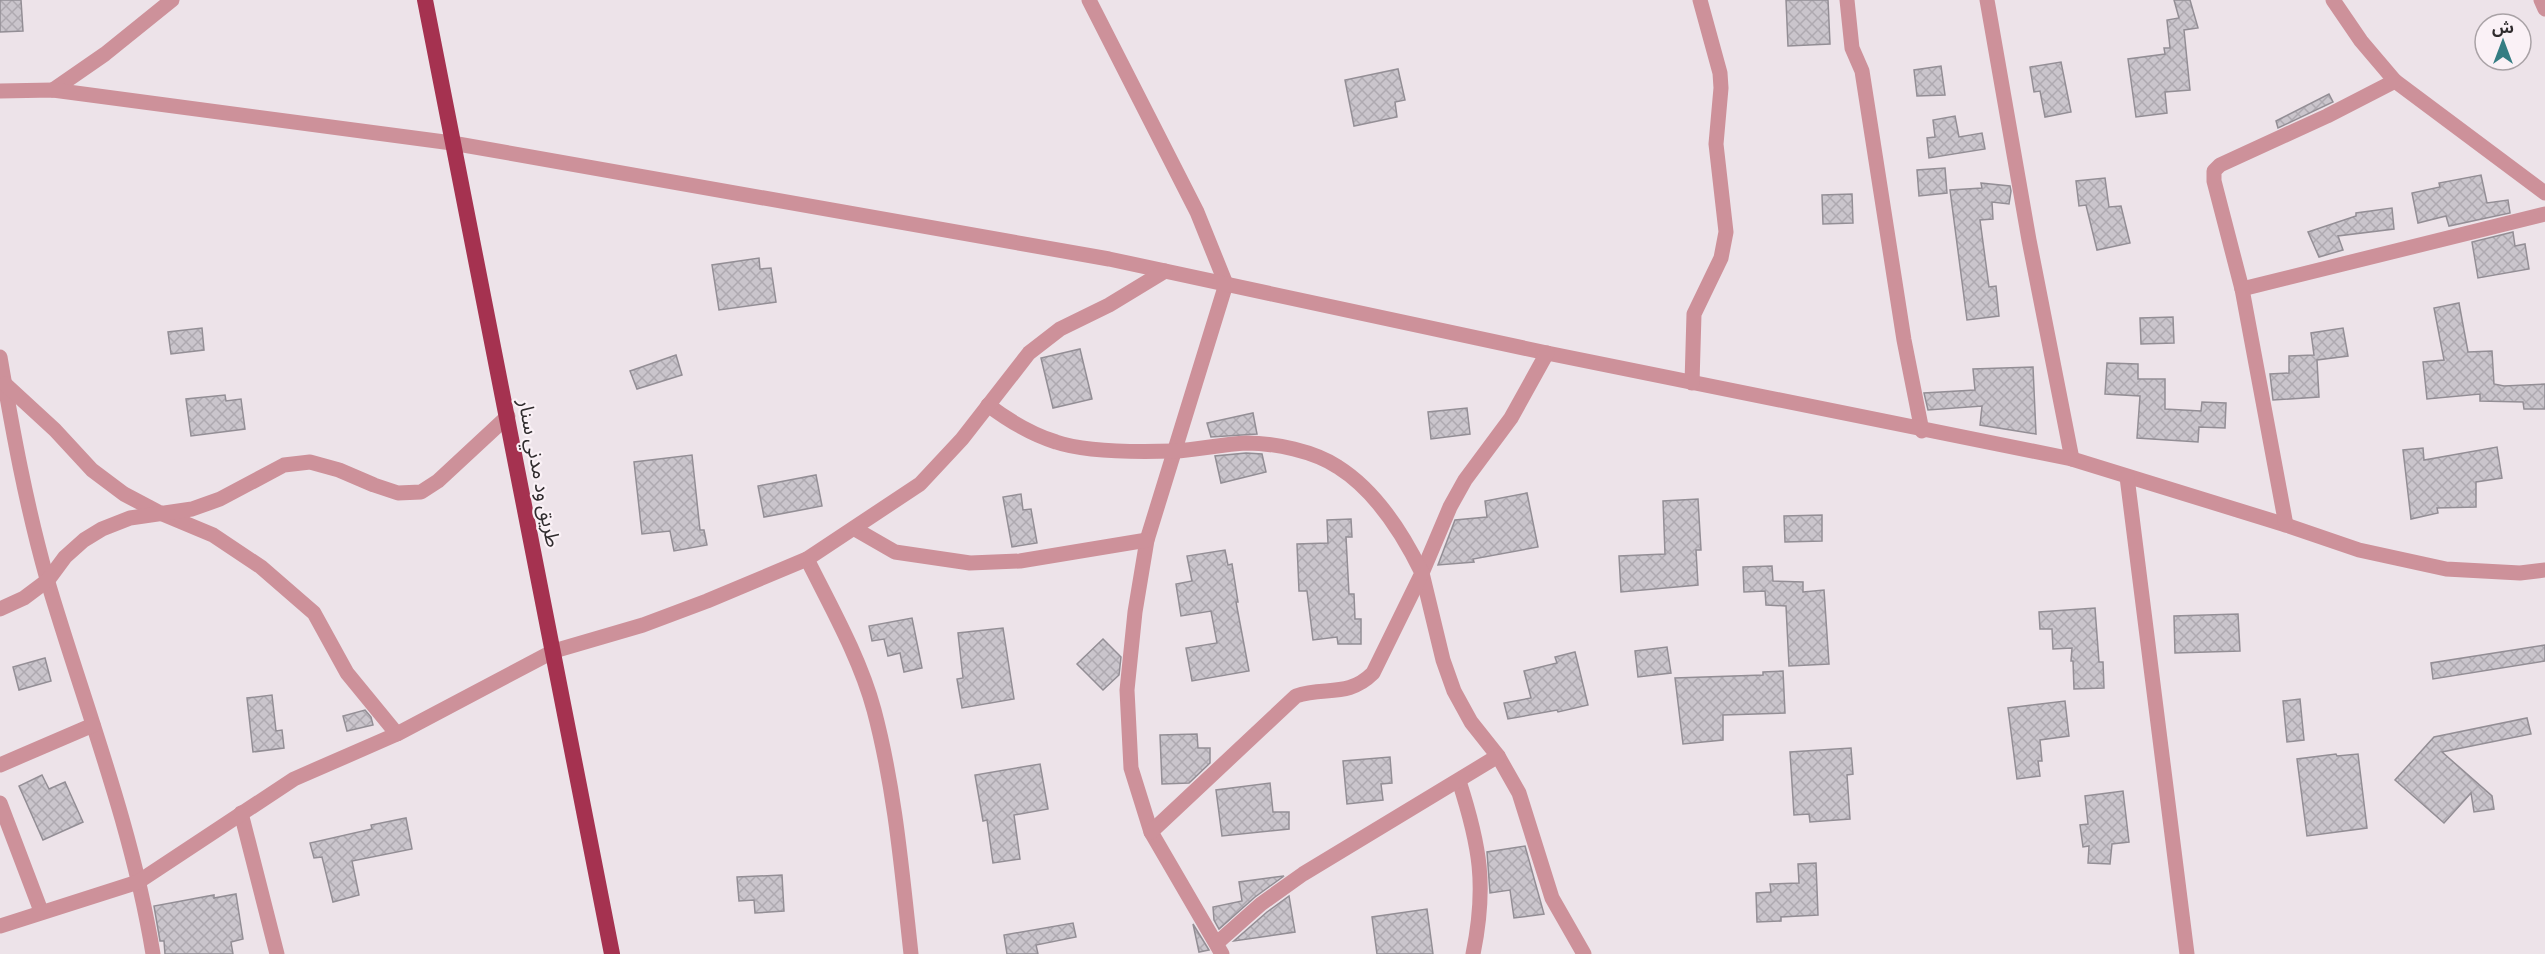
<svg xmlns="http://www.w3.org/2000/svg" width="2545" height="954" font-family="Manrope,'Noto Sans Arabic',sans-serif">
	<defs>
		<pattern id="building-cross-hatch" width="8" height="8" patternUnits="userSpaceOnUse" patternTransform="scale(1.5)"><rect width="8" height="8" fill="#cac5cc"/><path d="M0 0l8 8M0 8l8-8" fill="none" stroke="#aea9b0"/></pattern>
	</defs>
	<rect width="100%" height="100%" fill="#ede3e9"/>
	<g fill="url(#building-cross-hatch)" stroke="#938e95" stroke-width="1.5">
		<polygon points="0,0 21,0 23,31 0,32"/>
		<polygon points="1786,0 1828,0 1830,44 1788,46"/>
		<polygon points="2174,0 2190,0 2198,28 2184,30 2190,90 2165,92 2167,113 2136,117 2128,59 2165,54 2164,48 2170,48 2167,20 2179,18"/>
		<polygon points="2061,62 2071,112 2045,117 2040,91 2034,92 2030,67"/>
		<polygon points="1941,66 1945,95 1917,96 1914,70"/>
		<polygon points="1398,69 1405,100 1395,102 1397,117 1354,126 1345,80"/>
		<polygon points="2329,94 2333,102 2278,128 2276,121"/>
		<polygon points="1955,116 1959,137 1982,133 1985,149 1929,158 1927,138 1935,137 1933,120"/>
		<polygon points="1945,168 1947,193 1919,196 1917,170"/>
		<polygon points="2481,175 2487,203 2508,200 2510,213 2449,226 2446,216 2418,223 2412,193 2440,187 2439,183"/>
		<polygon points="2105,178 2109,207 2121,206 2130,243 2097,250 2086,205 2079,206 2076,181"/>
		<polygon points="1981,183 2010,186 2011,191 2009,204 1992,202 1993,219 1980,220 1989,287 1996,286 1999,316 1967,320 1950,190 1982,188"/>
		<polygon points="1852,194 1853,223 1823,224 1822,195"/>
		<polygon points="2392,208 2394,229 2338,236 2343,250 2319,257 2308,232 2356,216 2356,213"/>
		<polygon points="2513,232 2515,246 2525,244 2529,269 2478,278 2472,242"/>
		<polygon points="759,258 760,269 771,268 776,302 719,310 712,265"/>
		<polygon points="2459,303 2468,352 2492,351 2494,384 2504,386 2545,384 2545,409 2524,409 2523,402 2480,401 2480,394 2427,399 2423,362 2444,360 2434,308"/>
		<polygon points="2173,317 2174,343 2141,344 2140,318"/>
		<polygon points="202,328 204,350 171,354 168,332"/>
		<polygon points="2343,328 2348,356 2317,360 2319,397 2273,400 2270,374 2289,373 2289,356 2314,355 2311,333"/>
		<polygon points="1080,349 1092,399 1053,408 1041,358"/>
		<polygon points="676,355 682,375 637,389 630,371"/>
		<polygon points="2107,363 2138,364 2138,379 2165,379 2165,409 2201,411 2202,402 2226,403 2225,428 2199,427 2198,442 2137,438 2140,396 2105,394"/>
		<polygon points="2033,367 2036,434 1980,425 1982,406 1928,410 1924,393 1975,390 1973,369"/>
		<polygon points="225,395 226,401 241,399 245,429 191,436 186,399"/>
		<polygon points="1467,408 1470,434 1431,439 1428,412"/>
		<polygon points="1253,413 1257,434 1211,437 1207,423"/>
		<polygon points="2497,447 2502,478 2476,482 2476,507 2437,508 2438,513 2411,519 2403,450 2423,448 2424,460"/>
		<polygon points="1246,453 1262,454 1266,472 1221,483 1215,456"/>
		<polygon points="692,455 700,530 704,530 707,545 674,551 670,531 642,534 634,462"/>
		<polygon points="816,475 822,506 764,517 758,486"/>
		<polygon points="1527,493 1538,547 1473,559 1474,562 1438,565 1455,520 1487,517 1485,501"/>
		<polygon points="1021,494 1023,510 1031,509 1037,543 1012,547 1003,497"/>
		<polygon points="1698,499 1701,550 1696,550 1698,585 1621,592 1619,556 1665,554 1663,501"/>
		<polygon points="1822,515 1822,541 1785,542 1784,516"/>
		<polygon points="1351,519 1352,537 1346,537 1349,594 1354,594 1355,619 1361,619 1361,644 1338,644 1337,637 1313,640 1307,591 1299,591 1297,544 1328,543 1327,520"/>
		<polygon points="1225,550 1228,565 1232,564 1238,602 1236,602 1249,671 1192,681 1186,648 1217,643 1211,611 1181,616 1176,584 1192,581 1187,556"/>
		<polygon points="1772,566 1773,581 1803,582 1803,592 1824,590 1829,664 1789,666 1786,606 1766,605 1765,591 1744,592 1743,567"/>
		<polygon points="2095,608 2099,662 2103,662 2104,688 2074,689 2073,661 2071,661 2072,648 2053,649 2052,629 2040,629 2039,612"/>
		<polygon points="2238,614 2240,651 2175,653 2174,616"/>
		<polygon points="912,618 922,668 904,672 900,653 888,656 884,639 872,641 869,626"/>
		<polygon points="1003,628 1014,699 962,708 957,679 963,678 958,633"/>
		<polygon points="1103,639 1121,657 1119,675 1103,690 1077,664"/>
		<polygon points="2545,645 2545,661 2433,679 2431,663"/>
		<polygon points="1667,647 1671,673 1638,677 1635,651"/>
		<polygon points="1575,652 1588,705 1558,712 1557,710 1508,719 1504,703 1531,698 1524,671 1557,663 1555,657"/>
		<polygon points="45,658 51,681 19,690 13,667"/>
		<polygon points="1783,671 1785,713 1723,715 1723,740 1683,744 1675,678 1763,675 1763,672"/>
		<polygon points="272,695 276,731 282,730 284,748 253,752 247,698"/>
		<polygon points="2300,699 2304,740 2287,742 2283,701"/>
		<polygon points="2065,701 2069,736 2040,740 2042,761 2038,761 2040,776 2017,779 2008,708"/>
		<polygon points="365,710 371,717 373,725 347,731 343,716"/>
		<polygon points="2527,718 2531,734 2442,752 2492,796 2494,809 2474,812 2471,793 2444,823 2395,780 2434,737"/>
		<polygon points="1197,734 1198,748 1210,748 1210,763 1189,783 1162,784 1160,735"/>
		<polygon points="1851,748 1853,774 1847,775 1850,819 1810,822 1809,814 1794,815 1790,752"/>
		<polygon points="2336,754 2337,756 2358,754 2367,828 2307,836 2297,759"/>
		<polygon points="1390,757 1392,783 1381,784 1383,800 1347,804 1343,761"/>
		<polygon points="1040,764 1048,809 1014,815 1020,859 993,863 987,820 983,821 975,775"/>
		<polygon points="42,775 49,789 65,782 83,822 43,840 19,786"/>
		<polygon points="1270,783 1273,812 1289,812 1289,829 1222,836 1216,790"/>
		<polygon points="2123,791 2129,842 2112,844 2110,864 2088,863 2089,846 2083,847 2080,825 2088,824 2085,796"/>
		<polygon points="406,818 412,849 352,861 359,895 333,902 322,857 314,858 310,843 372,829 371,825"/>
		<polygon points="1525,846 1544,914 1514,918 1510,890 1490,893 1487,852"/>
		<polygon points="1816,863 1818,915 1781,917 1781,921 1757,922 1756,893 1771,892 1770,884 1799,883 1798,864"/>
		<polygon points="782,875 784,911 755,913 754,900 739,901 737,877"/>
		<polygon points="1284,876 1255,897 1219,929 1214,920 1213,907 1242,901 1239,882"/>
		<polygon points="236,894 243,939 231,942 233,954 165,954 164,941 160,941 154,906 214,895 214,898"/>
		<polygon points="1289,896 1295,932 1234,941 1267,912"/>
		<polygon points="1427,909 1433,954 1377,954 1372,917"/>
		<polygon points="1073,923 1076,937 1036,945 1038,954 1007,954 1004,935"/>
		<polygon points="1193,924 1209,950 1199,952"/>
	</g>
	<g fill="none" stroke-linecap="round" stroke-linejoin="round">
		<g stroke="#cd919a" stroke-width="15">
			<polyline points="1089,0 1197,212 1226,284 1147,540 1135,612 1127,690 1131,768 1151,832 1222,954"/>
			<polyline points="1847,0 1852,48 1862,71 1904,340 1922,431"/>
			<polyline points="1987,0 2029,240 2072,459"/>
			<polyline points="2333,0 2361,41 2395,81 2545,193"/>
			<polyline points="2541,0 2545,9"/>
			<polyline points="53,90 105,54 172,0"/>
			<polyline points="0,91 53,90 452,143 1109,259 1547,353 2072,459 2286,525 2359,550 2446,569 2520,573 2545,570"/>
			<polyline points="2242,289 2545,214"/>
			<polyline points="1547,353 1511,418 1465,480 1450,507 1422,573 1443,660 1454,691 1471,722 1498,756 1519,793 1552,898 1584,954"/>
			<path d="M 0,357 C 13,433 26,504 47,579 C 84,704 132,825 153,954"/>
			<polyline points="1692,383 1694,314 1721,258 1726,232 1716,144 1721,88 1720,73 1700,0"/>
			<polyline points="5,384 55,430 92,470 124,494 158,512 213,535 261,567 314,613 347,673 397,734"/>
			<path d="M 988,405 C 1009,421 1031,434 1056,442 C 1085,452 1142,452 1174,451 C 1198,450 1222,444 1246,443 C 1275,443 1314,451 1338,467 C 1376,491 1403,534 1422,573 L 1373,673 C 1348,698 1325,686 1296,696 L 1151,832"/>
			<polyline points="2127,477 2187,954"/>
			<polyline points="2286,525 2242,289 2214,181 2214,171 2220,165 2327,116 2395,81"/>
			<polyline points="855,529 895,552 970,563 1020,561 1147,540"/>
			<path d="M 807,559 C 831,607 860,658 874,710 C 895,789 902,872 911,954"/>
			<polyline points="0,609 24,598 48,580 65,557 84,540 102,529 130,518 192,509 220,499 284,465 310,462 339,470 374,485 398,493 421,492 438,481 508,416"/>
			<polyline points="0,765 93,725"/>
			<path d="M 1459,781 C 1480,846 1487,886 1473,954"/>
			<polyline points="0,803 41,911"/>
			<polyline points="241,813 277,954"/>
			<polyline points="0,926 138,882 294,779 397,734 554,651 643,625 707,601 807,559 920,484 962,439 1029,353 1060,329 1109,305 1165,271"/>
			<polyline points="1217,943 1261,904 1303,874 1498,756"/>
		</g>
		<polyline stroke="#a53250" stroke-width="16" points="425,0 612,954"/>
	</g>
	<g text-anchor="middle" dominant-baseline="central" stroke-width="4.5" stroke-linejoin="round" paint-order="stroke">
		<g font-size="20" fill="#2f2b2d" stroke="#faf1f6">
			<text transform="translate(540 473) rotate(79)">طريق ود مدني سنار</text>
		</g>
	</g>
	<g transform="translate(2503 42)"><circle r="28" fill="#faf1f6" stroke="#a9a2a6" stroke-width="1.5"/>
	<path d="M0-4.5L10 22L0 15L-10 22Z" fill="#347d83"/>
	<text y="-9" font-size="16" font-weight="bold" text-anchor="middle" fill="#2f2b2d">ش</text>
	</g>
</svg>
